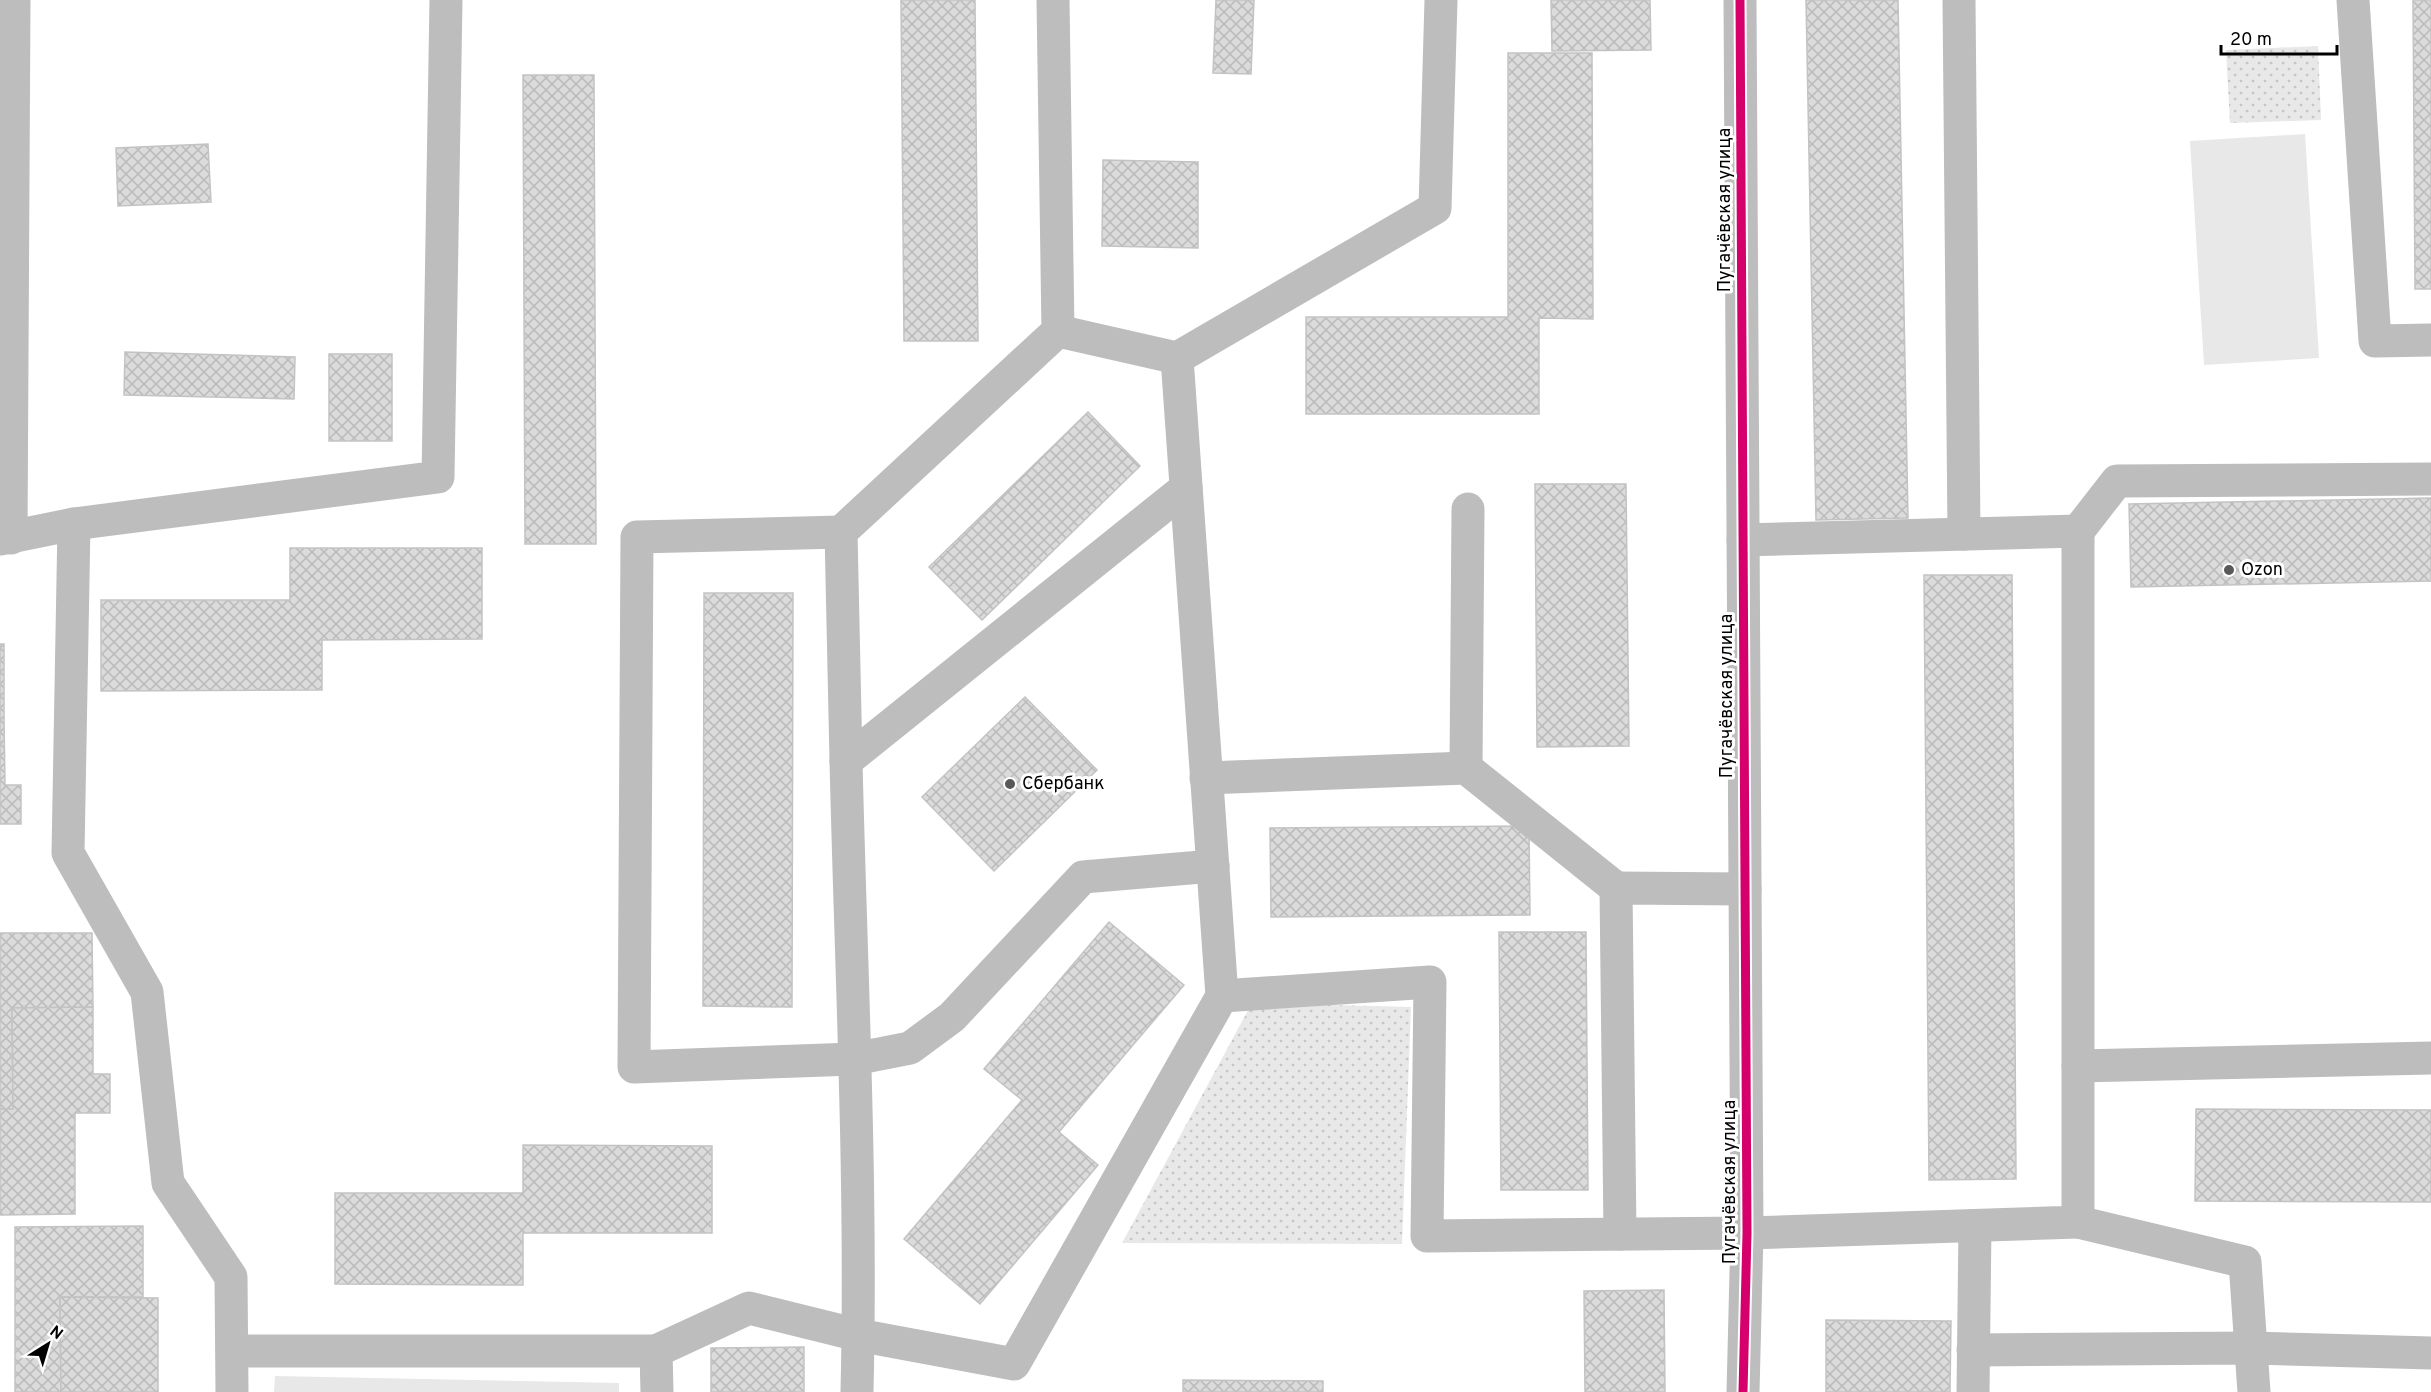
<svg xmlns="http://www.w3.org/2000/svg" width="2431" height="1392" font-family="Overpass,sans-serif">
	<defs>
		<pattern id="park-dots" width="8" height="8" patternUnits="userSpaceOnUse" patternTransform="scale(1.5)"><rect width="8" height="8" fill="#e8e8e8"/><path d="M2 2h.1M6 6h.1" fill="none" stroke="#c5c5c5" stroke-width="1.8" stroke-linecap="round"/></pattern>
		<pattern id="building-cross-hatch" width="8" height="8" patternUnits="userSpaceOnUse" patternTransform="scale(1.5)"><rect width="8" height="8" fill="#dbdbdb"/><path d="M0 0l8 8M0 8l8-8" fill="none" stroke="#bababa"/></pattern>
	</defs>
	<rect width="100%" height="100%" fill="#fff"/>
	<g fill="url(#park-dots)">
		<polygon points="2318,46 2321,120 2230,123 2226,50"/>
		<polygon points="1252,1003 1411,1007 1402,1244 1122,1243"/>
	</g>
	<g fill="#e8e8e8">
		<polygon points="2305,134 2319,358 2204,365 2190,141"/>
		<polygon points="275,1376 619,1383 619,1392 274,1392"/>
	</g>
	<g fill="url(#building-cross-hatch)" stroke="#c3c3c3" stroke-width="1.5">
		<polygon points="901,0 975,0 978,341 904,341"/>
		<polygon points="1216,0 1254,0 1251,74 1213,73"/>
		<polygon points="1551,0 1650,0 1651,50 1552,51"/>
		<polygon points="1806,0 1898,0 1908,518 1816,520"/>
		<polygon points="2413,0 2431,0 2431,289 2415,289"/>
		<polygon points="1508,53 1592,53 1593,319 1539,318 1539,414 1306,414 1306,317 1508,317"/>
		<polygon points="523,75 594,75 596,544 525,544"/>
		<polygon points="208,144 211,202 118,206 116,148"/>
		<polygon points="1103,160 1198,162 1198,248 1102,246"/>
		<polygon points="125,352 295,357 294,399 124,395"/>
		<rect x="329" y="354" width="63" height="87"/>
		<polygon points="1088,412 1140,466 982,620 929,567"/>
		<polygon points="1535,484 1626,484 1629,746 1537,747"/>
		<polygon points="2431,498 2431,581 2131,587 2129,504"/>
		<polygon points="290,548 482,548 482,639 322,640 322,690 101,691 101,600 290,600"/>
		<polygon points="1924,575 2012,575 2016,1179 1929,1180"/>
		<polygon points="704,593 793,593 792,1007 703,1006"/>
		<rect x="0" y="644" width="4" height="74"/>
		<polygon points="1025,697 1097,770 994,871 922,797"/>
		<polygon points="0,718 4,718 5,785 21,785 21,824 0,824"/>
		<polygon points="1529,826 1530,915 1271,917 1270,828"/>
		<polygon points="1109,922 1184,985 1059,1132 1098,1165 980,1304 904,1239 1022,1100 984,1069"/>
		<polygon points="1499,932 1586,932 1588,1190 1501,1190"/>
		<polygon points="0,933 92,933 93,1007 12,1008 13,1109 0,1109"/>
		<polygon points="93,1007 93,1074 110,1074 110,1113 75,1113 75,1214 0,1215 0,1109 13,1109 12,1008"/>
		<polygon points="2196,1109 2431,1110 2431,1202 2195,1201"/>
		<polygon points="523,1145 712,1146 712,1233 523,1233 523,1285 335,1284 335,1193 523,1193"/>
		<polygon points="143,1226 143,1297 60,1297 61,1392 15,1392 15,1227"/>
		<polygon points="1664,1290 1665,1392 1585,1392 1584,1291"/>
		<polygon points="60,1297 158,1298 158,1392 61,1392"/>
		<polygon points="1826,1320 1951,1321 1950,1392 1826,1392"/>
		<polygon points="804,1347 804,1392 711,1392 711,1348"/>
		<polygon points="1183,1380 1323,1381 1323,1392 1183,1392"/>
	</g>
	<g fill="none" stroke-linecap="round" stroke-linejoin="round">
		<g stroke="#bdbdbd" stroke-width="33">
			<polyline points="1053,0 1058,331 841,532 846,761 1186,488"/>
			<polyline points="1740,0 1747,1233 1743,1392"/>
			<polyline points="1959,0 1964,534"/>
			<polyline points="2353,0 2375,341 2431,340"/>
			<polyline points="1058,331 1177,358"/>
			<polyline points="74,524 68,853 147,992 168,1183 231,1277 232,1392"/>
			<polyline points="2078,531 2117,481 2431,479"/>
			<polyline points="841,532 637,537 634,1067 854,1059 910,1048 952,1017 1083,877 1213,866"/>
			<polyline points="11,538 14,0"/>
			<polyline points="0,539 74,524 438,477 446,0"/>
			<path d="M 846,761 C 851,971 862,1182 857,1392"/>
			<polyline points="1466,768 1468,509"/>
			<polyline points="1206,778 1466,768 1616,888"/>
			<polyline points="1222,996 1177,358 1435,208 1441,0"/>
			<polyline points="2078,1066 2431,1058"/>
			<polyline points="2078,1222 2245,1262 2254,1392"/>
			<polyline points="1620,1234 1616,888 1745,889"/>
			<polyline points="1973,1350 2251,1348 2431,1353"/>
			<polyline points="233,1351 656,1351 657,1392"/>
			<polyline points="656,1351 749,1308 858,1335 1014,1364 1222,996 1430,982 1427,1236 1747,1233 2078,1222 2078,531 1743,540"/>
			<polyline points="1973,1392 1975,1226"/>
		</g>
		<g stroke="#fff" stroke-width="13">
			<polyline id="cycleway" points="1740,0 1747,1233 1743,1392"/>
		</g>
		<use href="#cycleway" stroke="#d6006c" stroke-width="9"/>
	</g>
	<g fill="#595959" stroke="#fff" stroke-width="2">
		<circle cx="2229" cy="570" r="6"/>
		<circle cx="1010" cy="784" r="6"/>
	</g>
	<g text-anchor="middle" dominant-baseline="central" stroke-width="6" stroke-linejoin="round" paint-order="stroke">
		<g font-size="18" fill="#000" stroke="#fff">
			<text transform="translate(1725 210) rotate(-90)">Пугачёвская улица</text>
			<text transform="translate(1727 696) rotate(-90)">Пугачёвская улица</text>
			<text transform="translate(1730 1182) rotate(-90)">Пугачёвская улица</text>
		</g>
		<g font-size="18" fill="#000" stroke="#fff" text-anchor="start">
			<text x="2241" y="570">Ozon</text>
			<text x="1022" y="784">Сбербанк</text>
		</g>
	</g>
	<g transform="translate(48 1344) rotate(37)" stroke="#ffffff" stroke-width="4.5" paint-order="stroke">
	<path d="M0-4.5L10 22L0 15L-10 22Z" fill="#000000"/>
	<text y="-9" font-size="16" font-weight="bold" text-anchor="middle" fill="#000000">N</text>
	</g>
	<path d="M2221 45v9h116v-9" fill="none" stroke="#000000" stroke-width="3"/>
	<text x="2230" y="45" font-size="18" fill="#000000" stroke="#ffffff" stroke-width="4.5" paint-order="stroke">20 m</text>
</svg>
